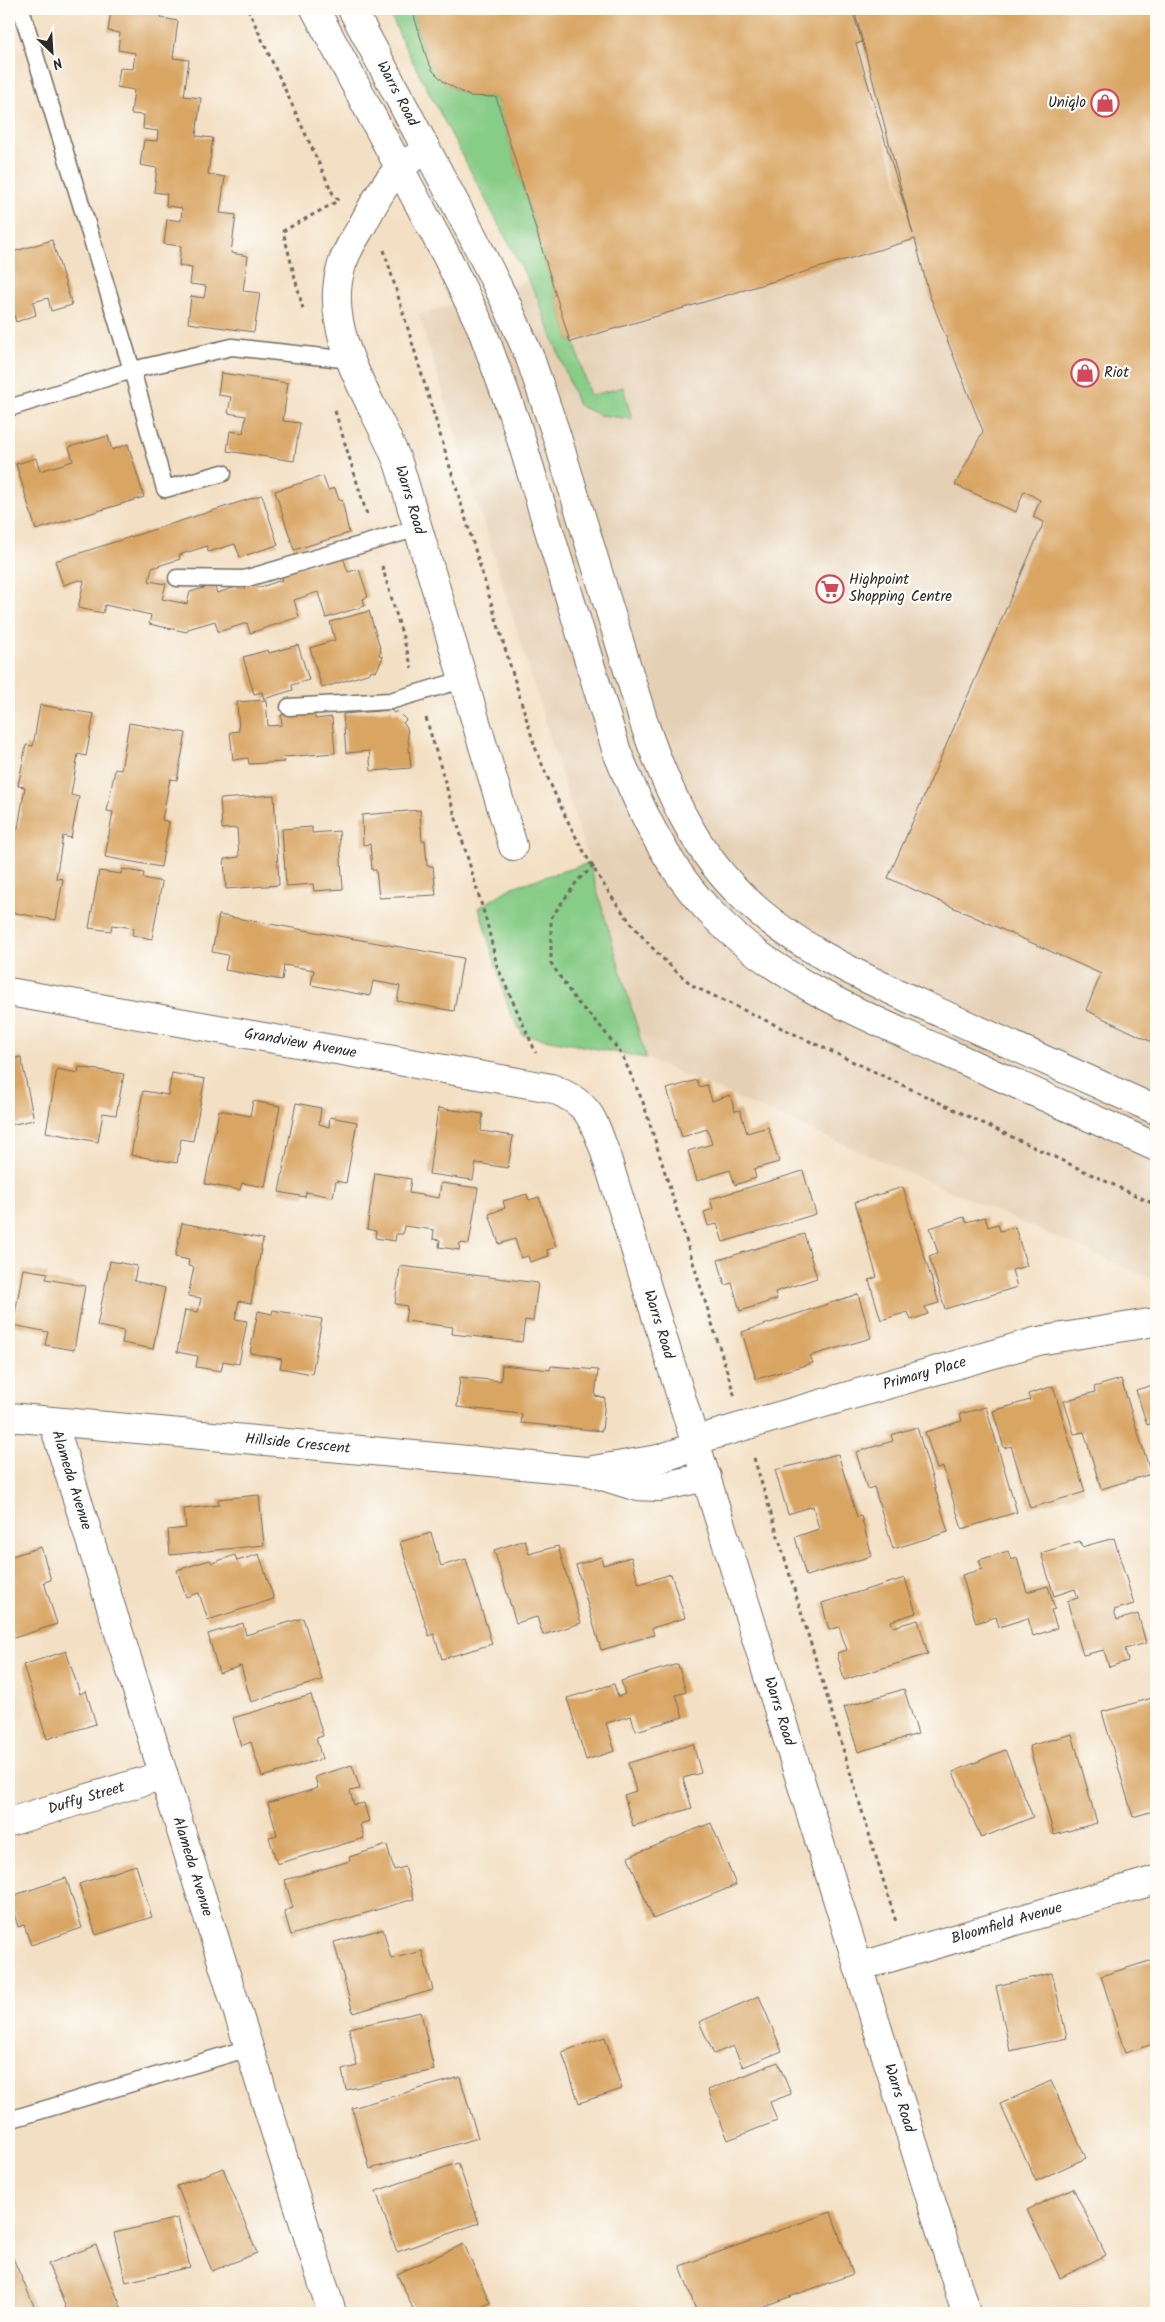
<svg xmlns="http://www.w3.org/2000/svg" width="1165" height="2322" font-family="Kalam,sans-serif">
	<rect width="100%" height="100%" fill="#fdfcf7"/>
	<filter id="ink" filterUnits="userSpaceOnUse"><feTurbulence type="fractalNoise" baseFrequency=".02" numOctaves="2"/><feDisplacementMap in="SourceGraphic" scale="10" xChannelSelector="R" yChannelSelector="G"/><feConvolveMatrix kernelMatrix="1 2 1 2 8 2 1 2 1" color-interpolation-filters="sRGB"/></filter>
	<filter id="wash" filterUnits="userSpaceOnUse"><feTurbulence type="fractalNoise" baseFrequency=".0096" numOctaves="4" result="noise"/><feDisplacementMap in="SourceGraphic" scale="20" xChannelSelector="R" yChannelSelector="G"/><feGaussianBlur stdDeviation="1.12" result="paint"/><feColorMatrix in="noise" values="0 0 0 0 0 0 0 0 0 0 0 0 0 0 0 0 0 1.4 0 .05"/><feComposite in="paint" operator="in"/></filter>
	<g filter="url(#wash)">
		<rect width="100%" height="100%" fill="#f3dfc3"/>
		<polygon fill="#e5d0b5" points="408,9 1156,9 1156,1281 646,1058 589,863 419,315 541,277 467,131"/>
		<g fill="#87cc87" stroke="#597c59">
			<path d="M 388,9 L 412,9 C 426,58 434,99 496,97 L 570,342 L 574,341 L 590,396 L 623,387 L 632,419 L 599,415 L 578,405 L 537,297 L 403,43 Z"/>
			<polygon points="589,863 646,1058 523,1035 509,1010 479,908 512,887"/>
		</g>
		<g id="blocks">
			<g fill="#d9a563">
				<polygon points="106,9 163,9 161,18 178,21 173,58 189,60 184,96 201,98 196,136 213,138 208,174 225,177 220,213 236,215 231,253 248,256 243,291 260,293 254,332 188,323 191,296 204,298 206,286 190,284 192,268 179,266 181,246 164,244 167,219 181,221 182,208 166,206 167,194 154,192 157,168 140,165 144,140 157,141 158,131 143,129 144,115 131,114 134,90 117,87 120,68 133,69 135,53 118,50 120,33 108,31 111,11 106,11"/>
				<polygon points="412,9 852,9 862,42 856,44 913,234 854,9 1156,9 1156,1044 1086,1010 1101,974 888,878 1044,522 1033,517 1040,500 1024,491 1016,512 955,485 983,431 929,294 915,239 570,342 496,97 469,96 444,82 433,71 427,59"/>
				<polygon points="52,240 72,305 51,311 48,298 33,302 36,315 16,322 12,309 9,309 9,253"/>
				<polygon points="221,373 288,383 283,421 300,423 294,461 227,451 230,431 243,433 246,416 228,413 231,397 218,395"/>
				<polygon points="108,436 112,450 128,444 144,497 36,530 16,464 36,458 40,471 73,461 69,447"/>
				<polygon points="323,476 328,490 335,488 339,500 342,500 349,533 294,550 275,491"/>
				<polygon points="262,495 278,545 240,557 235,544 208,552 207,546 179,555 180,559 152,568 149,581 166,584 162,599 187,604 190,592 214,585 217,593 255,581 258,588 282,580 280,573 342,554 348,572 359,569 368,597 363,599 365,606 326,618 318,592 294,600 299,617 250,633 247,623 218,632 215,621 188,629 187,632 149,624 151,615 105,605 103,613 78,608 84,581 79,580 63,585 55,561"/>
				<polygon points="369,611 381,651 379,655 383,657 376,672 371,670 370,673 322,688 310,648 335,640 330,622"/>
				<polygon points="298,645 309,680 292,685 293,690 264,699 262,692 254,694 243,657 268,650 269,653"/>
				<polygon points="266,700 268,726 282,725 281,715 315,712 315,719 332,717 335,753 284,757 285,762 249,764 248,758 233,760 230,732 239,731 237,702"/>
				<polygon points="40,705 94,714 86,756 78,754 71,795 79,797 71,838 63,836 56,878 63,879 56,920 9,912 9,839 11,827 18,828 25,787 18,786 26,745 33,746"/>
				<polygon points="391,710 394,713 397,711 406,720 403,723 407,727 411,768 371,771 369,751 346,753 343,714"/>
				<polygon points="129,723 186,733 177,780 170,779 162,820 169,822 161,867 105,857 113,812 107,811 115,769 121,770"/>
				<polygon points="274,795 279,885 226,889 224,859 239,857 237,828 222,829 220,799"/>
				<polygon points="420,810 422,841 425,840 427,866 433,866 436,895 379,898 376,870 372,870 370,844 363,845 362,815"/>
				<polygon points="312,827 312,833 339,831 343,889 314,891 313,884 286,886 282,829"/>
				<polygon points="122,869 144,873 143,878 162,882 152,939 132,935 134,928 112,925 111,931 89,928 99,871 121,874"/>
				<polygon points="219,915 463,958 454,1011 397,1001 400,986 373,981 370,996 311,985 314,970 284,965 282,980 225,970 228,955 212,952"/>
				<polygon points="21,1057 34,1120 9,1125 9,1060"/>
				<polygon points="79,1067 124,1074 116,1115 103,1113 98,1142 46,1132 57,1069 78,1073"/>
				<polygon points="172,1073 205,1079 193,1141 181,1139 177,1163 131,1155 143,1091 168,1095"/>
				<polygon points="697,1080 699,1087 707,1085 712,1101 730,1095 735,1111 740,1110 747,1133 768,1127 779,1162 754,1169 756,1178 735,1185 730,1170 697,1181 688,1151 712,1144 707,1129 682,1137 667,1089"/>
				<polygon points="253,1101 280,1106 265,1187 242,1183 240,1190 205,1184 219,1110 250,1116"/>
				<polygon points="296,1103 321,1108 319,1124 329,1127 330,1117 357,1122 346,1183 336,1181 333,1197 306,1192 305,1197 279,1192"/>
				<polygon points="438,1108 483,1114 481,1131 513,1136 508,1168 476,1163 473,1180 429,1174"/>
				<polygon points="803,1171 816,1214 723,1242 717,1224 708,1226 704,1212 713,1209 710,1199"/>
				<polygon points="375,1173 411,1179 409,1193 439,1198 441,1183 478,1188 469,1244 460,1243 459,1250 439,1247 440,1240 433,1239 434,1230 404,1226 403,1234 396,1234 395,1241 375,1238 376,1231 367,1229"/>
				<polygon points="903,1187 939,1303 925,1307 928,1314 911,1320 908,1312 881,1320 869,1280 877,1277 855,1202"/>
				<polygon points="527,1194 529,1200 539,1197 556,1247 547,1250 549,1256 530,1262 528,1256 521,1258 515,1239 499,1244 489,1214 505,1208 503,1201"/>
				<polygon points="964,1217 966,1222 985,1217 988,1227 998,1224 1000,1231 1015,1227 1027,1266 1012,1270 1017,1287 945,1309 929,1256 938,1253 930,1228"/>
				<polygon points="182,1223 263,1239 251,1303 239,1301 235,1319 247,1321 239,1364 223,1361 221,1371 196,1367 198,1356 177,1352 185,1310 198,1312 201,1298 188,1296 194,1267 188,1266 189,1260 175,1257"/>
				<polygon points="804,1234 817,1278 775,1292 777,1299 740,1311 732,1283 725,1285 718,1260"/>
				<polygon points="110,1261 137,1266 134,1281 165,1288 153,1349 122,1343 124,1331 97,1326"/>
				<polygon points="400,1266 538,1283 533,1321 525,1320 522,1342 452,1334 453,1327 405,1321 407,1306 395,1304"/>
				<polygon points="23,1269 48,1273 46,1279 85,1286 74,1350 45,1345 48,1332 13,1325"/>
				<polygon points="858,1294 871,1338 810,1356 813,1363 756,1379 742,1332"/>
				<polygon points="273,1310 322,1319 312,1374 280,1368 282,1359 250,1353 258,1311 272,1314"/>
				<polygon points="502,1365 550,1370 551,1366 598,1370 595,1396 605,1398 602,1431 521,1423 522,1414 457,1407 460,1377 501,1381"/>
				<polygon points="1121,1379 1151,1474 1101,1489 1084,1432 1074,1434 1064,1401 1095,1392 1094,1387"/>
				<polygon points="1156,1384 1156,1422 1147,1425 1136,1390"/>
				<polygon points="1053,1386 1085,1492 1030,1508 1011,1446 1004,1448 993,1411 1030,1400 1028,1394"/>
				<polygon points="986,1407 1017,1512 962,1529 943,1467 937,1469 925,1432 962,1421 960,1414"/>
				<polygon points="917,1427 948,1532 893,1549 874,1487 867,1489 856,1452 893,1441 891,1435"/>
				<polygon points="838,1454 857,1517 861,1516 872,1556 806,1576 795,1537 819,1529 813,1506 788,1514 775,1470"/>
				<polygon points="259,1495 264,1545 170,1555 168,1530 186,1528 184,1509 219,1505 218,1499"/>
				<polygon points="431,1533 441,1566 466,1559 492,1644 442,1659 434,1634 429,1636 400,1542"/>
				<polygon points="1114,1538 1134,1604 1114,1610 1117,1620 1138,1614 1146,1643 1125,1649 1128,1661 1109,1667 1104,1650 1083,1655 1067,1601 1078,1598 1075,1589 1054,1596 1041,1553 1080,1541 1082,1547"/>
				<polygon points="525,1540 529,1554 558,1546 581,1623 543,1635 537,1617 516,1623 494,1550"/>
				<polygon points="41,1547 51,1580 44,1582 57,1624 14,1638 9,1621 9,1557"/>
				<polygon points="1008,1551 1011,1560 1017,1558 1027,1592 1048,1586 1055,1609 1051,1610 1057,1628 1033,1636 1028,1618 999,1627 996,1617 976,1623 962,1575 982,1569 979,1560"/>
				<polygon points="259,1554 274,1599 208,1620 199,1593 186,1597 177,1570 210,1560 212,1563 235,1555 237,1561"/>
				<polygon points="601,1557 603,1565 631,1557 639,1584 671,1574 685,1618 652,1628 654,1635 601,1650 576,1565"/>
				<polygon points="905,1578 916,1613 891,1621 893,1627 918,1620 928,1654 844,1680 837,1653 847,1650 839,1627 829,1630 822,1603"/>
				<polygon points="303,1618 322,1680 251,1702 241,1666 219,1673 208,1634 243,1623 246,1635"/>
				<polygon points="66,1651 80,1694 86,1691 96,1724 47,1739 23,1665"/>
				<polygon points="678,1664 686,1692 676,1695 683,1717 636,1731 631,1716 606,1723 615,1751 586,1760 567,1698 614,1684 618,1697 625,1694 621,1681"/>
				<polygon points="904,1689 918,1734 858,1752 844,1707"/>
				<polygon points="311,1695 323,1736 316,1738 322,1759 262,1777 251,1742 241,1746 233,1718"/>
				<polygon points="1156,1697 1156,1810 1133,1817 1102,1712"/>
				<polygon points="1072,1734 1097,1823 1054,1835 1029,1746"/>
				<polygon points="693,1744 701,1773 683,1778 692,1808 633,1826 624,1795 636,1791 628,1763"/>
				<polygon points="1005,1750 1033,1817 981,1838 953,1772"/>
				<polygon points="352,1765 360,1789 350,1791 354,1805 364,1803 369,1821 360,1824 364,1838 277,1864 269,1837 277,1835 268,1803 318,1788 315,1777"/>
				<polygon points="711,1823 736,1885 653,1919 628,1857"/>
				<polygon points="387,1845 394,1870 405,1867 414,1899 291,1935 284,1911 293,1908 285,1880 350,1861 349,1857"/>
				<polygon points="136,1865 152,1917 96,1935 79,1884"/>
				<polygon points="66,1878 82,1928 31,1945 24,1925 18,1927 9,1897"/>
				<polygon points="383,1929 391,1959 422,1951 433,1990 353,2013 334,1942"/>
				<polygon points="1156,1959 1156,2043 1125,2053 1101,1976"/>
				<polygon points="1052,1973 1067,2038 1010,2051 996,1986"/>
				<polygon points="759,1996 782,2051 743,2067 733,2046 714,2054 699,2022"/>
				<polygon points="421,2012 434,2070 346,2090 342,2070 357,2066 349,2028"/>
				<polygon points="605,2037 622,2089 579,2103 562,2052"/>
				<polygon points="778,2062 791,2094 770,2102 777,2121 728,2140 708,2090"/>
				<polygon points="460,2077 478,2138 370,2169 352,2108"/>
				<polygon points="1051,2081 1086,2158 1036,2181 1000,2104"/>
				<polygon points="458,2163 479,2223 397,2252 376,2191"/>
				<polygon points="223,2168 257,2253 212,2271 177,2186"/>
				<polygon points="1073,2188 1106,2255 1060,2278 1027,2210"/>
				<polygon points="831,2212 853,2274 745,2313 697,2313 680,2266"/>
				<polygon points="178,2218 190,2267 126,2282 114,2233"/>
				<polygon points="464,2244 490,2303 468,2313 415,2313 397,2274"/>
				<polygon points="96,2245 121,2307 105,2313 68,2313 48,2264"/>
				<polygon points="9,2249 37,2313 9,2313"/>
			</g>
		</g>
	</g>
	<g filter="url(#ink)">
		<use href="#blocks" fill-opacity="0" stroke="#716a60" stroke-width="1"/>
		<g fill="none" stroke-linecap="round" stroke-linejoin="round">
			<g stroke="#716a60" stroke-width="19">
				<g id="service">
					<polyline points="21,9 132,370 165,489 223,473"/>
					<polyline points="9,408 132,370 232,347 351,360"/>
					<polyline points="177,578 244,579 418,528"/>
					<polyline points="289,707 390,701 462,680"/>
					<polyline points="9,2120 249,2048"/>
				</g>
			</g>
			<g stroke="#716a60" stroke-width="30">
				<g id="minor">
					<path d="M 315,9 L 447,257 L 481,327 L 516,423 L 617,752 C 641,811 668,870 714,916 C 778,981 861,1014 943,1051 C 1014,1083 1085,1115 1156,1147"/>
					<path id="s1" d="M 352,9 L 473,237 L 507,305 L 530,358 L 556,434 L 645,726 C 666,786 691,844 736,890 C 796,952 880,985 956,1020 C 1023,1050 1090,1080 1156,1110"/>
					<path id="s2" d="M 410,160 C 388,175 375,201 363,224 C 355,238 345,252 341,268 C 321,334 377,407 399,465 L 513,846"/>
					<path id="s3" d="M 9,992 L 551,1088 C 587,1103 591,1113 604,1149 L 966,2313"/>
					<path id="s4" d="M 9,1417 L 586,1471 L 634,1486 L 659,1487 L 707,1477"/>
					<path id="s5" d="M 53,1422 L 332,2313"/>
					<path id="s6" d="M 696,1440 L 1038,1341 L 1155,1322"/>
					<polyline points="593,1470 658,1459 698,1446"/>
					<path id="s7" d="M 9,1822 L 164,1775"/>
					<path id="s8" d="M 858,1967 L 1156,1880"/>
				</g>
			</g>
			<g stroke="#716a60" stroke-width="3" stroke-dasharray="4 4" stroke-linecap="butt">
				<polyline points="248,9 333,194 340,202"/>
				<path d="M 384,250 L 535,747 C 571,837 618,927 695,987 L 1156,1205"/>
				<polyline points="303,309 283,231 338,201"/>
				<polyline points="335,411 367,515"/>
				<polyline points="382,566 412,668"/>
				<polyline points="426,718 487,923 497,966 536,1053"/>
				<polyline points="594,866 578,880 551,918 551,963 576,1001 601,1027 622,1055 643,1102 735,1397"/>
				<polyline points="754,1458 896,1922"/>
			</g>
			<use href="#service" stroke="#fff" stroke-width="16"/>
			<use href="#minor" stroke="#fff" stroke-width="28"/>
		</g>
	</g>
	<defs>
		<g id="shop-ring" transform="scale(1.4375)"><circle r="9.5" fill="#fdfcf7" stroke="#d1495b" stroke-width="1.5"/><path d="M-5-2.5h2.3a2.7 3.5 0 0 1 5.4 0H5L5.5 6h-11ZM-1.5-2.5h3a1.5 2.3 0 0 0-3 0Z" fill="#d1495b"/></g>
		<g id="supermarket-ring" transform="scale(1.4375)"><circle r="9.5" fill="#fdfcf7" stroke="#d1495b" stroke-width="1.5"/><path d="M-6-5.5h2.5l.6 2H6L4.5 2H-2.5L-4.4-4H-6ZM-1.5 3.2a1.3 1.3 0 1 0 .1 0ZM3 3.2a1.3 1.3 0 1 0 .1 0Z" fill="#d1495b"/></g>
	</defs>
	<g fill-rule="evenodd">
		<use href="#shop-ring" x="1105" y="103"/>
		<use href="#shop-ring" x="1085" y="373"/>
		<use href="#supermarket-ring" x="830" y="589"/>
	</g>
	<g text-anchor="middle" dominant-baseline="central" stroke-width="4.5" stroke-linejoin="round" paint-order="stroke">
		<g font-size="15" fill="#2b2b2b" stroke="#fdfcf7">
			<text stroke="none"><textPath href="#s1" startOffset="96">Warrs Road</textPath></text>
			<text stroke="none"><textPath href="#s2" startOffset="376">Warrs Road</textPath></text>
			<text stroke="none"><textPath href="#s3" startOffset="296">Grandview Avenue</textPath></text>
			<text stroke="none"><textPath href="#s3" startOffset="819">Warrs Road</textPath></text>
			<text stroke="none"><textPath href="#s6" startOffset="238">Primary Place</textPath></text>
			<text stroke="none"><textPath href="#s4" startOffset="290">Hillside Crescent</textPath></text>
			<text stroke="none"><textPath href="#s5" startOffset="61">Alameda Avenue</textPath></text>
			<text stroke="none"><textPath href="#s3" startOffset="1224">Warrs Road</textPath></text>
			<text stroke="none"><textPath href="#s7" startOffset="81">Duffy Street</textPath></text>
			<text stroke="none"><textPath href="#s5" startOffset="466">Alameda Avenue</textPath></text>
			<text stroke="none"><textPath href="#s8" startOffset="155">Bloomfield Avenue</textPath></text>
			<text stroke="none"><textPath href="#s3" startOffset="1629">Warrs Road</textPath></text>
		</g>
		<g font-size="15" fill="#2b2b2b" stroke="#fdfcf7" text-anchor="start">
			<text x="1086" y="103" text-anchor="end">Uniqlo</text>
			<text x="1104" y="373">Riot</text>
			<text x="849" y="580">Highpoint<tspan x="849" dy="17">Shopping Centre</tspan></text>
		</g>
	</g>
	<rect width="1165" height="2322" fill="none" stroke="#fdfcf7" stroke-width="30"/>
	<g transform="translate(52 52) rotate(155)" stroke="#fdfcf7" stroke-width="4" paint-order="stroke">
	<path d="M0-4L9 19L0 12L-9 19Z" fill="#2b2b2b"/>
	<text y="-8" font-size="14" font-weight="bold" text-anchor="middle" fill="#2b2b2b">N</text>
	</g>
</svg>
